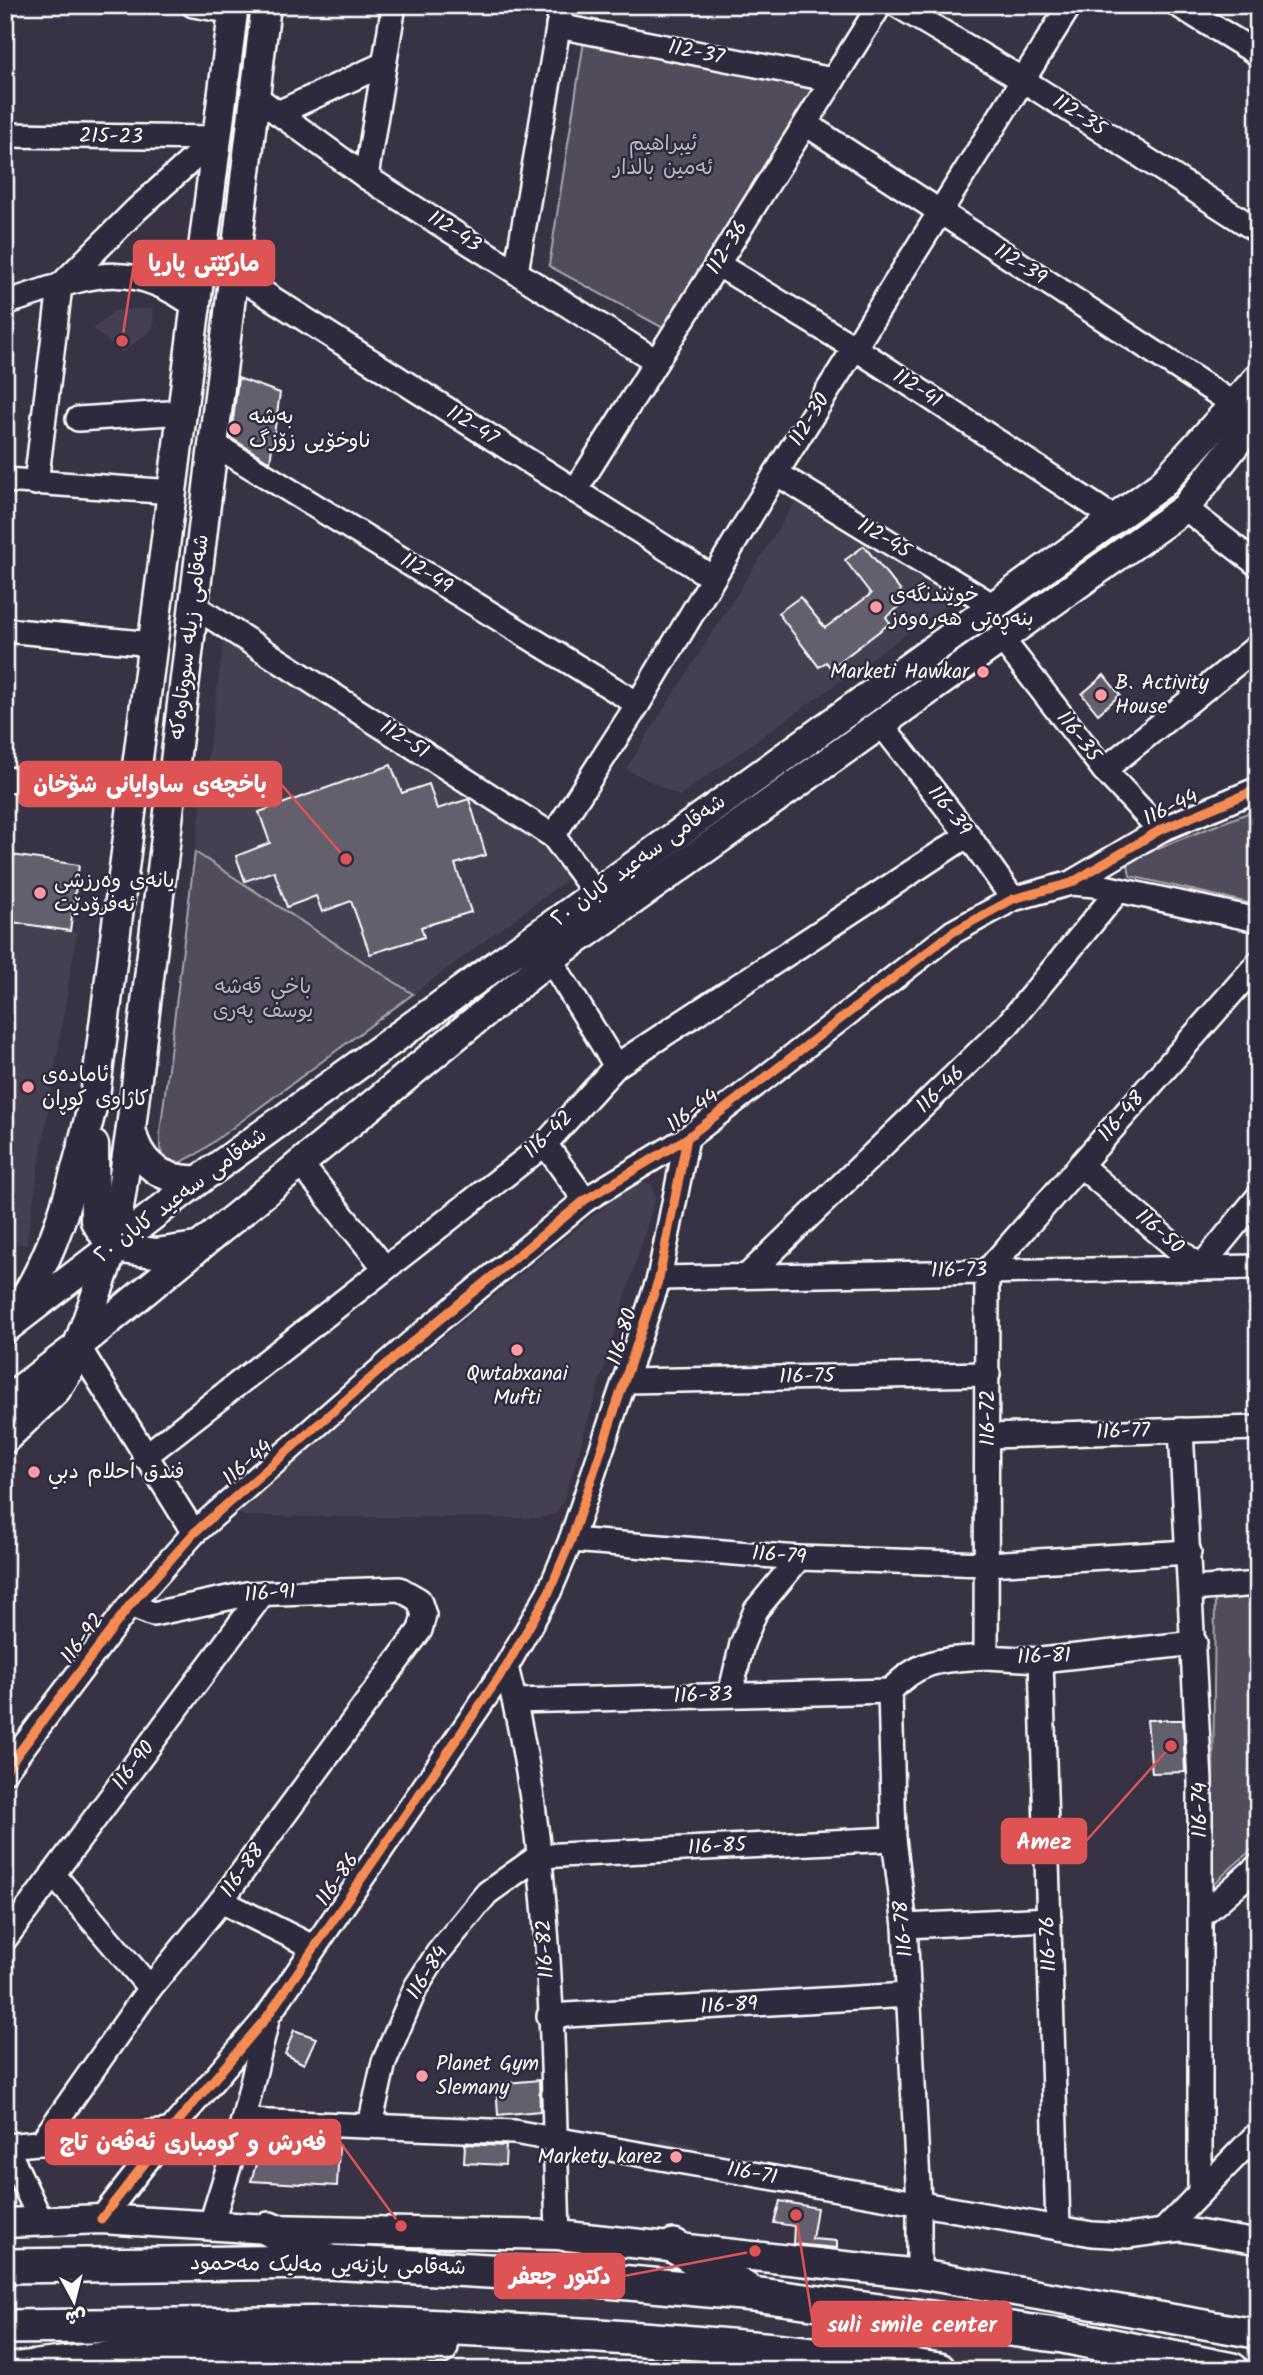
<svg xmlns="http://www.w3.org/2000/svg" width="1263" height="2375" font-family="Kalam,'Playpen Sans Arabic',sans-serif">
	<rect width="100%" height="100%" fill="#373345"/>
	<filter id="ink" filterUnits="userSpaceOnUse"><feTurbulence type="fractalNoise" baseFrequency=".0143" numOctaves="2"/><feDisplacementMap in="SourceGraphic" scale="14" xChannelSelector="R" yChannelSelector="G"/><feConvolveMatrix kernelMatrix="1 2 1 2 8 2 1 2 1" color-interpolation-filters="sRGB"/></filter>
	<g filter="url(#ink)">
		<g fill="#444051">
			<polygon points="153,308 154,322 151,330 122,353 93,329 114,311"/>
			<polygon points="796,501 958,597 679,796 626,769"/>
			<polygon points="224,639 580,855 576,873 413,994 195,852"/>
			<polygon points="5,921 77,932 26,1245 5,1242"/>
			<polygon points="636,1181 651,1184 655,1198 563,1503 555,1514 540,1518 244,1516 237,1513 238,1503"/>
			<polygon points="661,2137 698,2147 690,2177 653,2167"/>
		</g>
		<g fill="#514c5c" stroke="#a8a6ae" stroke-width="2">
			<polygon points="584,41 819,90 665,329 549,266"/>
			<polygon points="1258,809 1258,905 1130,876 1127,860"/>
			<polygon points="195,852 413,994 197,1154 179,1163 164,1161 160,1148 160,1133"/>
			<polygon points="1258,1589 1258,1844 1212,1885 1215,1593"/>
		</g>
		<g fill="#635f6d" stroke="#fff" stroke-width="2">
			<polygon points="238,378 280,393 270,462 231,438"/>
			<polygon points="864,546 908,600 886,617 890,623 831,668 826,662 819,667 778,613 800,597 825,628 871,594 845,560"/>
			<polygon points="1104,675 1120,695 1098,714 1082,694"/>
			<polygon points="391,765 402,793 429,784 437,809 469,799 486,855 455,864 471,912 421,927 424,937 370,954 351,901 322,912 316,896 287,907 274,871 245,881 236,856 270,843 259,812"/>
			<polygon points="5,854 79,865 70,931 5,921"/>
			<polygon points="1147,1720 1183,1720 1185,1772 1152,1773"/>
			<polygon points="294,2030 316,2038 304,2064 285,2054"/>
			<polygon points="539,2080 540,2111 498,2115 496,2084"/>
			<polygon points="262,2144 339,2146 337,2186 251,2181"/>
			<polygon points="465,2144 506,2146 505,2165 464,2163"/>
			<polygon points="780,2201 817,2208 812,2239 837,2241 837,2248 793,2244 794,2226 774,2223"/>
		</g>
		<g fill="none" stroke-linecap="round" stroke-linejoin="round">
			<g stroke="#fff" stroke-width="28">
				<g id="minor">
					<polyline points="193,5 234,12"/>
					<polyline points="897,5 1023,80 1258,231"/>
					<polyline points="1178,5 1258,54"/>
					<polyline points="558,26 833,80"/>
					<polyline points="256,97 366,177 656,361"/>
					<polyline points="278,113 384,64"/>
					<polyline points="806,124 1235,405"/>
					<polyline points="5,135 216,138"/>
					<polyline points="366,177 394,5"/>
					<polyline points="717,264 855,348 1114,518"/>
					<polyline points="516,272 562,5"/>
					<polyline points="232,273 713,578"/>
					<path d="M 5,303 C 84,279 125,253 198,308"/>
					<polyline points="78,419 184,412"/>
					<polyline points="214,444 638,704"/>
					<polyline points="776,473 992,605"/>
					<polyline points="5,480 173,492"/>
					<polyline points="36,483 60,286 136,210 216,138"/>
					<polyline points="575,491 880,5"/>
					<polyline points="1185,508 1258,565"/>
					<polyline points="194,606 553,836 596,894"/>
					<polyline points="5,630 153,644"/>
					<polyline points="1002,639 1104,770 1160,830"/>
					<polyline points="882,725 968,835 1013,899"/>
					<polyline points="1104,770 1258,646"/>
					<polyline points="5,779 134,791"/>
					<polyline points="553,836 638,704 776,473 1070,5"/>
					<polyline points="1071,883 1095,885 1258,920"/>
					<polyline points="550,959 616,1066"/>
					<polyline points="545,1144 585,1200"/>
					<polyline points="299,1162 385,1268"/>
					<polyline points="1080,1165 1200,1268 1258,1197"/>
					<polyline points="748,1275 1008,1024 1118,891"/>
					<polyline points="659,1278 1258,1267"/>
					<polyline points="78,1346 194,1533"/>
					<polyline points="627,1381 988,1374"/>
					<polyline points="1181,1430 1200,1781 1200,2190"/>
					<polyline points="988,1436 1258,1428"/>
					<polyline points="144,1457 545,1144 616,1066 968,835"/>
					<polyline points="571,1540 799,1558 987,1564 1189,1552"/>
					<polyline points="1192,1589 1258,1584"/>
					<polyline points="1195,1643 1041,1660 986,1657 987,1271 1258,963"/>
					<polyline points="1041,1660 1058,2228"/>
					<path d="M 506,1667 C 553,1846 552,2050 558,2235"/>
					<polyline points="730,1695 742,1644 756,1610 799,1558"/>
					<polyline points="515,1701 890,1691"/>
					<polyline points="5,1771 130,1605 194,1533 411,1343 585,1200 687,1138 953,932 1013,899 1071,883 1160,830 1258,789"/>
					<polyline points="53,1874 150,1988"/>
					<polyline points="221,1901 313,1947"/>
					<polyline points="1201,1916 1258,1866"/>
					<polyline points="905,1926 1049,1919"/>
					<polyline points="5,1939 263,1593"/>
					<polyline points="549,2016 908,1995"/>
					<polyline points="243,2121 514,2132 1092,2234 1127,2236 1180,2229 1258,2242"/>
					<polyline points="370,2125 384,2062 416,1987 438,1953 487,1893 539,1856 894,1839"/>
					<polyline points="41,2143 150,1988 221,1901 420,1630 424,1615 419,1600 400,1589 247,1594 153,1614 130,1605"/>
					<polyline points="5,2146 170,2131"/>
					<polyline points="6,2146 41,2221"/>
					<polyline points="101,2219 170,2131 267,2017 506,1667 549,1592 571,1540 659,1278 687,1138"/>
					<polyline points="211,2224 243,2121 267,2020"/>
					<polyline points="1163,2231 1258,2133"/>
					<path d="M 919,2274 L 919,2203 L 905,1926 L 894,1839 L 890,1691 C 921,1658 944,1660 986,1657"/>
				</g>
			</g>
			<g stroke="#fff" stroke-width="33">
				<g id="major">
					<path d="M 131,1129 C 138,1164 163,1182 199,1180"/>
					<polyline points="94,1145 95,1221 113,1248 156,1253 196,1247"/>
					<path d="M 14,1314 C 60,1249 75,1172 95,1096 L 234,5"/>
					<polyline points="5,1329 199,1180 1161,485 1258,378"/>
					<polyline points="5,1401 78,1346 550,959 1185,508 1258,415"/>
					<polyline points="5,1439 56,1390 69,1370 113,1248 131,1128 266,5"/>
					<polyline points="5,2223 101,2219 269,2229 558,2235 919,2274 1258,2334"/>
				</g>
			</g>
			<g stroke="#fff" stroke-width="38">
				<g id="highway">
					<polyline points="269,2229 327,2261"/>
					<polyline points="674,2246 745,2289"/>
					<polyline points="5,2266 329,2262 506,2272 753,2294 1063,2336 1232,2370"/>
					<path d="M 5,2327 L 356,2323 C 550,2332 747,2342 939,2370"/>
					<polyline points="11,2370 147,2354 441,2347"/>
				</g>
			</g>
			<use href="#minor" stroke="#2f2a3d" stroke-width="23"/>
			<use href="#major" stroke="#2f2a3d" stroke-width="28"/>
			<use href="#highway" stroke="#2f2a3d" stroke-width="33"/>
			<g stroke="#2f2a3d" stroke-width="13">
				<g id="cycleway">
					<polyline points="5,1771 130,1605 194,1533 411,1343 585,1200 687,1138 953,932 1013,899 1071,883 1160,830 1258,789"/>
					<polyline points="101,2219 170,2131 267,2017 506,1667 549,1592 571,1540 659,1278 687,1138"/>
				</g>
			</g>
			<use href="#cycleway" stroke="#f68b52" stroke-width="9"/>
		</g>
	</g>
	<g fill="#ff9aa2" stroke="#2f2a3d" stroke-width="2.5">
		<circle cx="235" cy="429" r="7"/>
		<circle cx="876" cy="607" r="7"/>
		<circle cx="983" cy="672" r="7"/>
		<circle cx="1101" cy="695" r="7"/>
		<circle cx="40" cy="893" r="7"/>
		<circle cx="28" cy="1087" r="7"/>
		<circle cx="517" cy="1350" r="7"/>
		<circle cx="34" cy="1472" r="7"/>
		<circle cx="422" cy="2076" r="7"/>
		<circle cx="676" cy="2157" r="7"/>
	</g>
	<g text-anchor="middle" dominant-baseline="central" stroke-width="5" stroke-linejoin="round" paint-order="stroke">
		<g font-size="21" fill="#fff" stroke="#2f2a3d">
			<text transform="translate(696 53) rotate(11)">112-37</text>
			<text transform="translate(1079 116) rotate(33)">112-35</text>
			<text transform="translate(111 137) rotate(1)">215-23</text>
			<text transform="translate(454 232) rotate(33)">112-43</text>
			<text transform="translate(728 248) rotate(-58)">112-36</text>
			<text transform="translate(1020 265) rotate(33)">112-39</text>
			<text transform="translate(917 389) rotate(33)">112-41</text>
			<text transform="translate(810 420) rotate(-58)">112-30</text>
			<text transform="translate(472 426) rotate(32)">112-47</text>
			<text transform="translate(884 539) rotate(31)">112-45</text>
			<text transform="translate(426 574) rotate(32)">112-49</text>
			<text transform="translate(190 637) rotate(-83)">شەقامی زیلە سووتاوەکە</text>
			<text transform="translate(1078 737) rotate(52)">116-35</text>
			<text transform="translate(404 740) rotate(33)">112-51</text>
			<text transform="translate(1171 808) rotate(-26)">116-44</text>
			<text transform="translate(949 811) rotate(52)">116-39</text>
			<text transform="translate(639 861) rotate(-36)">شەقامی سەعید کابان ٢٠</text>
			<text transform="translate(941 1090) rotate(-44)">116-46</text>
			<text transform="translate(693 1111) rotate(-36)">116-44</text>
			<text transform="translate(1122 1117) rotate(-49)">116-48</text>
			<text transform="translate(549 1135) rotate(-44)">116-42</text>
			<text transform="translate(181 1196) rotate(-37)">شەقامی سەعید کابان ٢٠</text>
			<text transform="translate(1159 1232) rotate(41)">116-50</text>
			<text transform="translate(959 1271) rotate(-1)">116-73</text>
			<text transform="translate(623 1337) rotate(-73)">116-80</text>
			<text transform="translate(807 1377) rotate(-1)">116-75</text>
			<text transform="translate(988 1418) rotate(-90)">116-72</text>
			<text transform="translate(1123 1432) rotate(-2)">116-77</text>
			<text transform="translate(248 1463) rotate(-41)">116-44</text>
			<text transform="translate(779 1556) rotate(4)">116-79</text>
			<text transform="translate(270 1594) rotate(-4)">116-91</text>
			<text transform="translate(83 1639) rotate(-53)">116-92</text>
			<text transform="translate(1044 1657) rotate(-2)">116-81</text>
			<text transform="translate(703 1696) rotate(-2)">116-83</text>
			<text transform="translate(134 1766) rotate(-53)">116-90</text>
			<text transform="translate(1200 1810) rotate(-90)">116-74</text>
			<text transform="translate(717 1847) rotate(-3)">116-85</text>
			<text transform="translate(243 1871) rotate(-54)">116-88</text>
			<text transform="translate(338 1880) rotate(-55)">116-86</text>
			<text transform="translate(904 1929) rotate(-95)">116-78</text>
			<text transform="translate(1049 1944) rotate(-92)">116-76</text>
			<text transform="translate(546 1949) rotate(-93)">116-82</text>
			<text transform="translate(428 1973) rotate(-58)">116-84</text>
			<text transform="translate(729 2006) rotate(-3)">116-89</text>
			<text transform="translate(752 2174) rotate(10)">116-71</text>
			<text transform="translate(328 2266) rotate(1)">شەقامی بازنەیی مەلیک مەحمود</text>
		</g>
		<g font-size="21" fill="#b9b7be" stroke="#2f2a3d">
			<text x="663" y="144">ئیبراهیم<tspan x="663" dy="24">ئەمین بالدار</tspan></text>
			<text x="263" y="987">باخی قەشە<tspan x="263" dy="24">یوسف پەری</tspan></text>
		</g>
		<g font-size="21" fill="#fff" stroke="#2f2a3d" text-anchor="start">
			<text x="249" y="417">بەشە<tspan x="249" dy="24">ناوخۆیی زۆزگ</tspan></text>
			<text x="890" y="595">خوێندنگەی<tspan x="890" dy="24">بنەڕەتی هەرەوەز</tspan></text>
			<text x="969" y="672" text-anchor="end">Marketi Hawkar</text>
			<text x="1115" y="683">B. Activity<tspan x="1115" dy="24">House</tspan></text>
			<text x="54" y="881">یانەی وەرزشی<tspan x="54" dy="24">ئەفرۆدێت</tspan></text>
			<text x="42" y="1075">ئامادەی<tspan x="42" dy="24">کاژاوی کوڕان</tspan></text>
			<text x="517" y="1374" text-anchor="middle">Qwtabxanai<tspan x="517" dy="24">Mufti</tspan></text>
			<text x="48" y="1472">فندق احلام دبي</text>
			<text x="436" y="2064">Planet Gym<tspan x="436" dy="24">Slemany</tspan></text>
			<text x="662" y="2157" text-anchor="end">Markety karez</text>
		</g>
	</g>
	<path fill="none" stroke="#de5353" stroke-width="2.5" d="M122 341L134 263M346 859L281 784M1171 1746L1086 1841M401 2226L340 2142M755 2251L624 2276M796 2215L813 2324"/>
	<g fill="#de5353" stroke="#2f2a3d" stroke-width="2.5">
		<circle cx="122" cy="341" r="7"/>
		<circle cx="346" cy="859" r="7"/>
		<circle cx="1171" cy="1746" r="7"/>
		<circle cx="401" cy="2226" r="7"/>
		<circle cx="755" cy="2251" r="7"/>
		<circle cx="796" cy="2215" r="7"/>
	</g>
	<g fill="#de5353" stroke="#de5353" stroke-width="2.5">
		<rect x="134" y="241" width="140" height="44" rx="7"/>
		<rect x="19" y="762" width="262" height="44" rx="7"/>
		<rect x="1002" y="1819" width="84" height="44" rx="7"/>
		<rect x="46" y="2120" width="294" height="44" rx="7"/>
		<rect x="495" y="2254" width="129" height="44" rx="7"/>
		<rect x="813" y="2302" width="198" height="44" rx="7"/>
	</g>
	<g font-size="23" text-anchor="middle" font-weight="bold" fill="#fff">
		<text x="204" y="271">مارکێتی پاریا</text>
		<text x="150" y="792">باخچەی ساوایانی شۆخان</text>
		<text x="1044" y="1849">Amez</text>
		<text x="193" y="2150">فەرش و کومباری ئەڤەن تاج</text>
		<text x="560" y="2284">دكتور جعفر</text>
		<text x="912" y="2332">suli smile center</text>
	</g>
	<rect width="1263" height="2375" fill="none" stroke="#2f2a3d" stroke-width="28"/>
	<rect x="14" y="14" width="1235" height="2347" fill="none" stroke="#fff" stroke-width="2.5" filter="url(#ink)"/>
	<g transform="translate(74 2301) rotate(173)" stroke="#2f2a3d" stroke-width="5" paint-order="stroke">
	<path d="M0-5L12 26L0 18L-12 26Z" fill="#ffffff"/>
	<text y="-10" font-size="19" font-weight="bold" text-anchor="middle" fill="#ffffff">ش</text>
	</g>
</svg>
